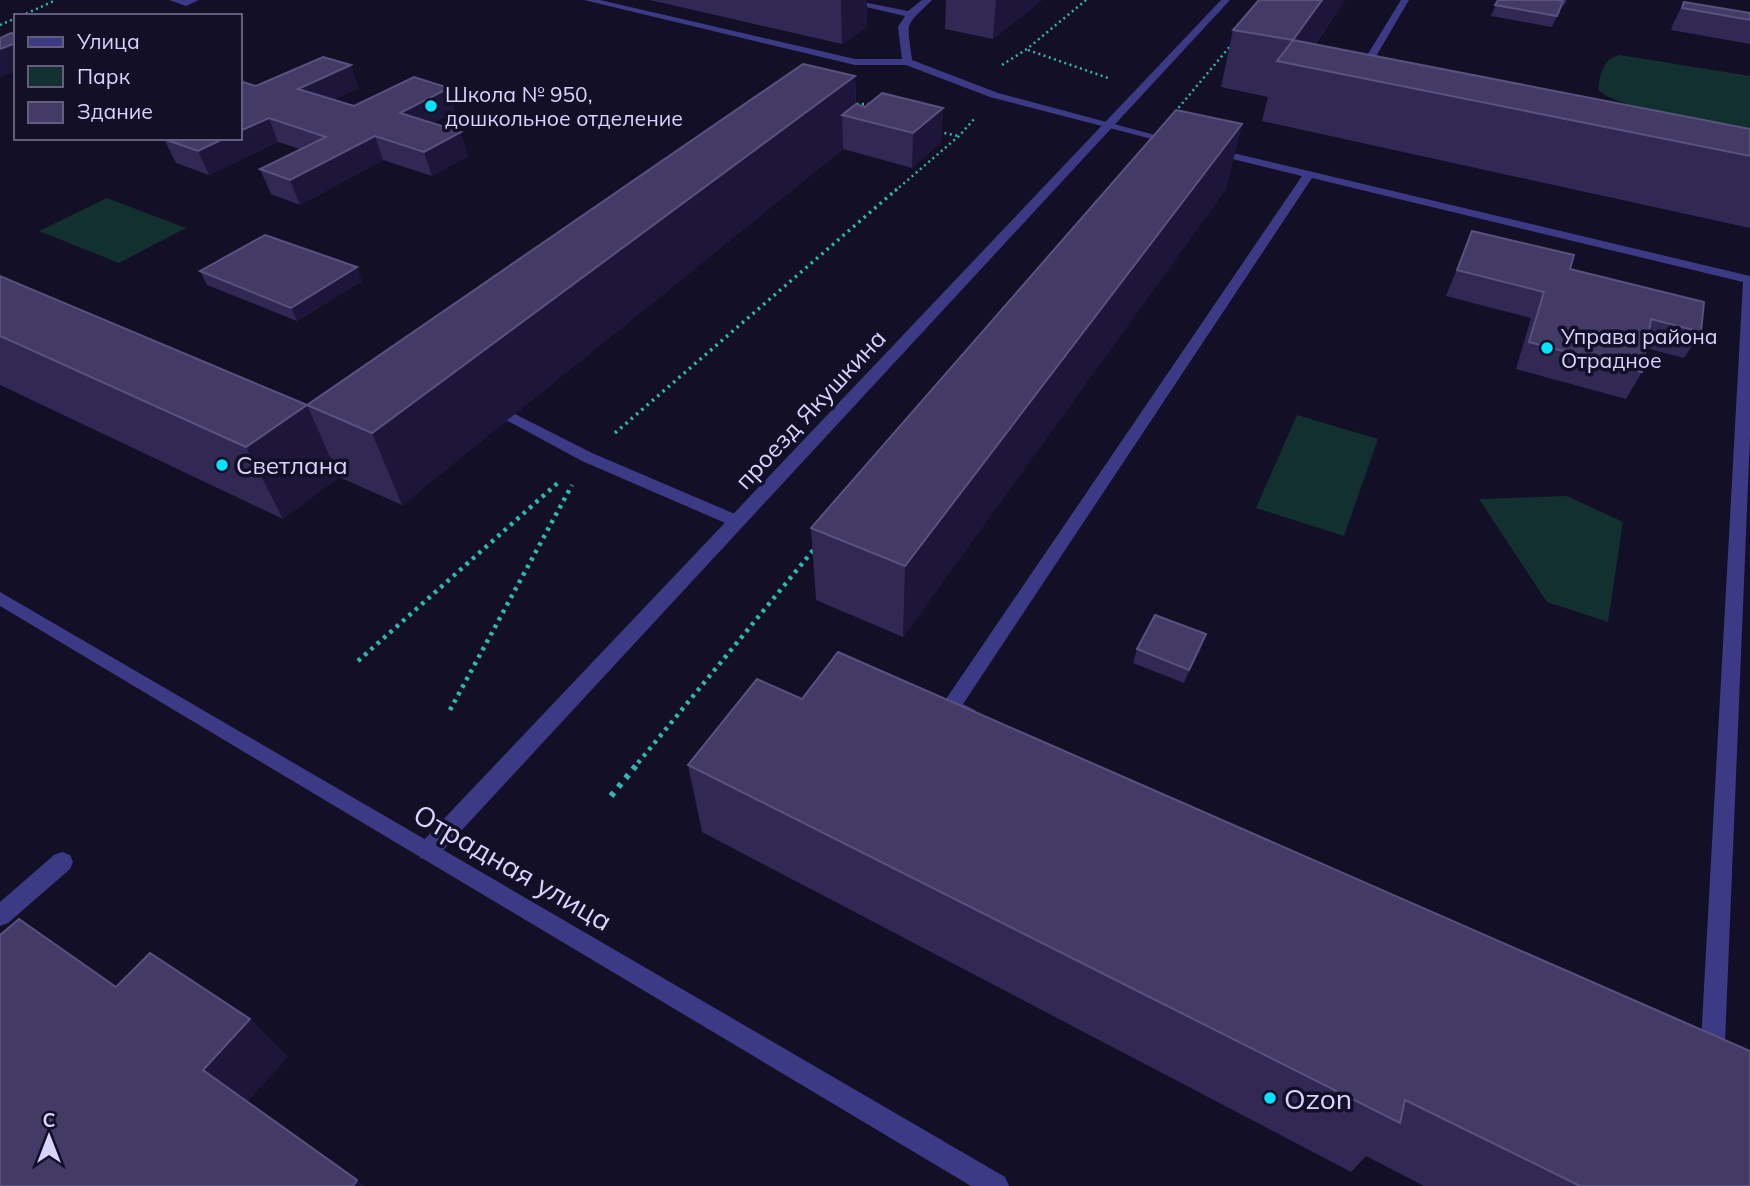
<svg xmlns="http://www.w3.org/2000/svg" width="1750" height="1186" font-family="Mulish,sans-serif">
	<rect width="100%" height="100%" fill="#130f26"/>
	<g fill="#12302f">
		<path d="M 1620,55 L 1750,76 L 1750,128 C 1719,122 1614,110 1598,89 C 1601,73 1603,58 1620,55 Z"/>
		<polygon points="107,198 186,228 119,263 39,231"/>
		<polygon points="1297,415 1378,439 1344,536 1256,508"/>
		<polygon points="1567,496 1623,522 1608,622 1547,602 1479,499"/>
	</g>
	<g fill="none" stroke-linecap="round" stroke-linejoin="round">
		<g stroke="#2fb8b0" stroke-width="2.5" stroke-dasharray="2 3.5" stroke-linecap="butt">
			<polyline points="21,16 56,0"/>
			<polyline points="0,25 16,18"/>
			<polyline points="1028,50 1108,78"/>
			<polyline points="1002,65 1027,49 1086,0"/>
			<polyline points="851,104 873,104"/>
			<polyline points="1175,112 1232,44"/>
			<polyline points="939,132 959,136"/>
			<polyline points="895,191 959,136 975,118"/>
		</g>
		<polyline stroke="#2fb8b0" stroke-width="3.5" stroke-dasharray="2.5 4.5" stroke-linecap="butt" points="615,433 897,189"/>
		<g stroke="#2fb8b0" stroke-width="4.5" stroke-dasharray="3.5 5" stroke-linecap="butt">
			<polyline points="358,661 561,480"/>
			<polyline points="450,710 572,485"/>
			<polyline points="638,763 815,548"/>
		</g>
		<polyline stroke="#2fb8b0" stroke-width="6" stroke-dasharray="4.5 7" stroke-linecap="butt" points="611,796 639,762"/>
		<g fill="#3d3a85" fill-rule="evenodd">
			<polygon points="169,0 199,0 186,6"/>
			<path d="M 584,0 L 600,0 L 855,59 L 902,59 L 898,27 L 905,16 L 836,0 L 853,0 L 908,11 L 922,0 L 932,0 C 904,28 907,19 912,60 L 998,93 L 1181,142 L 1175,145 L 990,97 L 906,65 L 855,65 Z"/>
			<polygon points="1401,0 1409,0 1365,75 1356,77 1355,75"/>
			<polygon points="1212,148 1750,276 1750,437 1725,1042 1721,1050 1713,1054 1705,1050 1701,1042 1743,282 1312,178 963,704 975,710 978,715 975,720 968,723 944,712 941,707 944,702 1302,176 1208,153 1208,149"/>
			<polygon points="511,412 592,453 742,517 744,521 736,527 730,525 582,461 506,420 504,417"/>
			<polygon points="62,852 70,855 73,862 70,869 8,923 0,926 0,902 54,855"/>
		</g>
		<polygon fill="#3d3a85" fill-rule="evenodd" points="1221,0 1230,0 436,858 428,860 420,858 417,851 420,844"/>
		<polygon fill="#3d3a85" fill-rule="evenodd" points="0,592 1005,1177 1009,1186 971,1186 0,606"/>
	</g>
	<g fill="#312854">
		<polygon points="650,0 867,0 867,27 842,44"/>
		<polygon points="946,0 1042,0 993,39 945,29"/>
		<polygon points="1259,0 1345,0 1315,45 1750,129 1750,228 1262,121 1268,97 1221,87 1233,30"/>
		<polygon points="1498,0 1567,0 1564,6 1562,5 1552,27 1491,16"/>
		<polygon points="1684,2 1750,13 1750,44 1671,30 1673,24"/>
		<polygon points="855,76 856,104 865,107 943,108 941,142 912,168 843,149 402,505 339,477 283,519 0,385 0,276 307,405"/>
		<polygon points="256,86 359,88 333,100 354,106 449,88 455,111 433,123 468,156 432,176 383,160 300,205 271,194 260,169 300,149 278,142 209,175 176,163 164,139 240,138"/>
		<polygon points="1242,124 1226,189 903,637 816,600 811,528"/>
		<polygon points="1472,231 1570,269 1701,332 1684,358 1646,348 1642,372 1626,399 1516,369 1531,318 1446,296"/>
		<polygon points="200,271 362,281 297,321 207,285"/>
		<polygon points="1206,634 1201,648 1184,683 1133,663 1137,649"/>
		<polygon points="688,765 1750,1186 1424,1186 1366,1156 1351,1172 702,832"/>
	</g>
	<g fill="#1d163a">
		<polygon points="841,0 867,0 867,27 842,44"/>
		<polygon points="996,0 1042,0 993,39"/>
		<polygon points="1322,0 1345,0 1300,66 1293,40"/>
		<polygon points="16,43 16,71 0,77 0,49"/>
		<polygon points="351,65 359,88 307,113 298,89"/>
		<polygon points="855,76 856,118 842,115 843,149 402,505 372,433"/>
		<polygon points="449,88 455,111 407,137 400,113"/>
		<polygon points="943,108 941,142 912,168 913,133"/>
		<polygon points="269,118 278,142 209,175 198,151 225,138 240,138 240,131"/>
		<polygon points="1242,124 1226,189 903,637 905,566"/>
		<polygon points="461,132 468,156 432,176 424,152"/>
		<polygon points="375,136 383,160 300,205 290,180"/>
		<polygon points="357,267 362,281 297,321 291,308"/>
		<polygon points="307,405 339,477 283,519 246,447"/>
		<polygon points="1206,634 1201,648 1184,683 1189,670"/>
		<polygon points="250,1019 288,1057 244,1106 203,1070"/>
		<polygon points="357,1180 364,1186 353,1186"/>
	</g>
	<g fill="#433a66" stroke="#5a527e" stroke-width="2">
		<polygon points="1259,0 1322,0 1293,40 1750,129 1750,156 1277,61 1293,40 1233,30"/>
		<polygon points="1498,0 1556,0 1563,1 1557,16 1495,5"/>
		<polygon points="1684,2 1750,13 1750,20 1682,8"/>
		<polygon points="11,33 16,34 16,43 0,49 0,38"/>
		<polygon points="323,57 351,65 298,89 354,106 414,77 449,88 400,113 461,132 424,152 375,136 290,180 260,169 326,137 269,118 240,131 240,81 256,86"/>
		<polygon points="803,64 855,76 372,433 307,405 246,447 0,336 0,276 307,405"/>
		<polygon points="882,93 943,108 913,133 842,115 856,104 865,107"/>
		<polygon points="1176,110 1242,124 905,566 811,528"/>
		<polygon points="165,138 225,138 198,151 164,139"/>
		<polygon points="1472,231 1574,255 1570,269 1704,302 1701,332 1651,319 1642,372 1529,342 1544,292 1457,270"/>
		<polygon points="265,235 357,267 291,308 200,271"/>
		<polygon points="1155,615 1206,634 1189,670 1137,649"/>
		<polygon points="838,652 1750,1051 1750,1186 1580,1186 1405,1100 1400,1123 688,765 757,679 802,699"/>
		<polygon points="19,919 116,987 150,953 250,1019 203,1070 357,1180 353,1186 0,1186 0,935"/>
	</g>
	<g fill="#00e5ff" stroke="#130f26" stroke-width="2.5">
		<circle cx="431" cy="106" r="7"/>
		<circle cx="1547" cy="348" r="7"/>
		<circle cx="222" cy="465" r="7"/>
		<circle cx="1270" cy="1098" r="7"/>
	</g>
	<g text-anchor="middle" dominant-baseline="central" stroke-width="7" stroke-linejoin="round" paint-order="stroke">
		<g font-size="21" fill="#d9d4ff" stroke="#130f26" text-anchor="start">
			<text x="445" y="94">Школа № 950,<tspan x="445" dy="24">дошкольное отделение</tspan></text>
			<text x="1561" y="336">Управа района<tspan x="1561" dy="24">Отрадное</tspan></text>
		</g>
		<g font-size="24" fill="#d9d4ff" stroke="#130f26">
			<text transform="translate(810 409) rotate(-47)">проезд Якушкина</text>
		</g>
		<g font-size="24" fill="#d9d4ff" stroke="#130f26" text-anchor="start">
			<text x="236" y="465">Светлана</text>
		</g>
		<g font-size="28" fill="#d9d4ff" stroke="#130f26">
			<text transform="translate(513 867) rotate(30)">Отрадная улица</text>
		</g>
		<g font-size="28" fill="#d9d4ff" stroke="#130f26" text-anchor="start">
			<text x="1284" y="1098">Ozon</text>
		</g>
	</g>
	<rect x="14" y="14" width="228" height="126" fill="#130f26" stroke="#625e7d" stroke-width="2"/>
	<rect x="28" y="37" width="35" height="10" fill="#3d3a85" stroke="#625e7d" stroke-width="2"/>
	<text x="77" y="49" font-size="21" fill="#d9d4ff">Улица</text>
	<rect x="28" y="66" width="35" height="21" fill="#12302f" stroke="#625e7d" stroke-width="2"/>
	<text x="77" y="84" font-size="21" fill="#d9d4ff">Парк</text>
	<rect x="28" y="102" width="35" height="21" fill="#433a66" stroke="#625e7d" stroke-width="2"/>
	<text x="77" y="119" font-size="21" fill="#d9d4ff">Здание</text>
	<g transform="translate(49 1137)" stroke="#130f26" stroke-width="5" paint-order="stroke">
	<path d="M0-5L12 26L0 18L-12 26Z" fill="#d9d4ff"/>
	<text y="-10" font-size="19" font-weight="bold" text-anchor="middle" fill="#d9d4ff">С</text>
	</g>
</svg>
